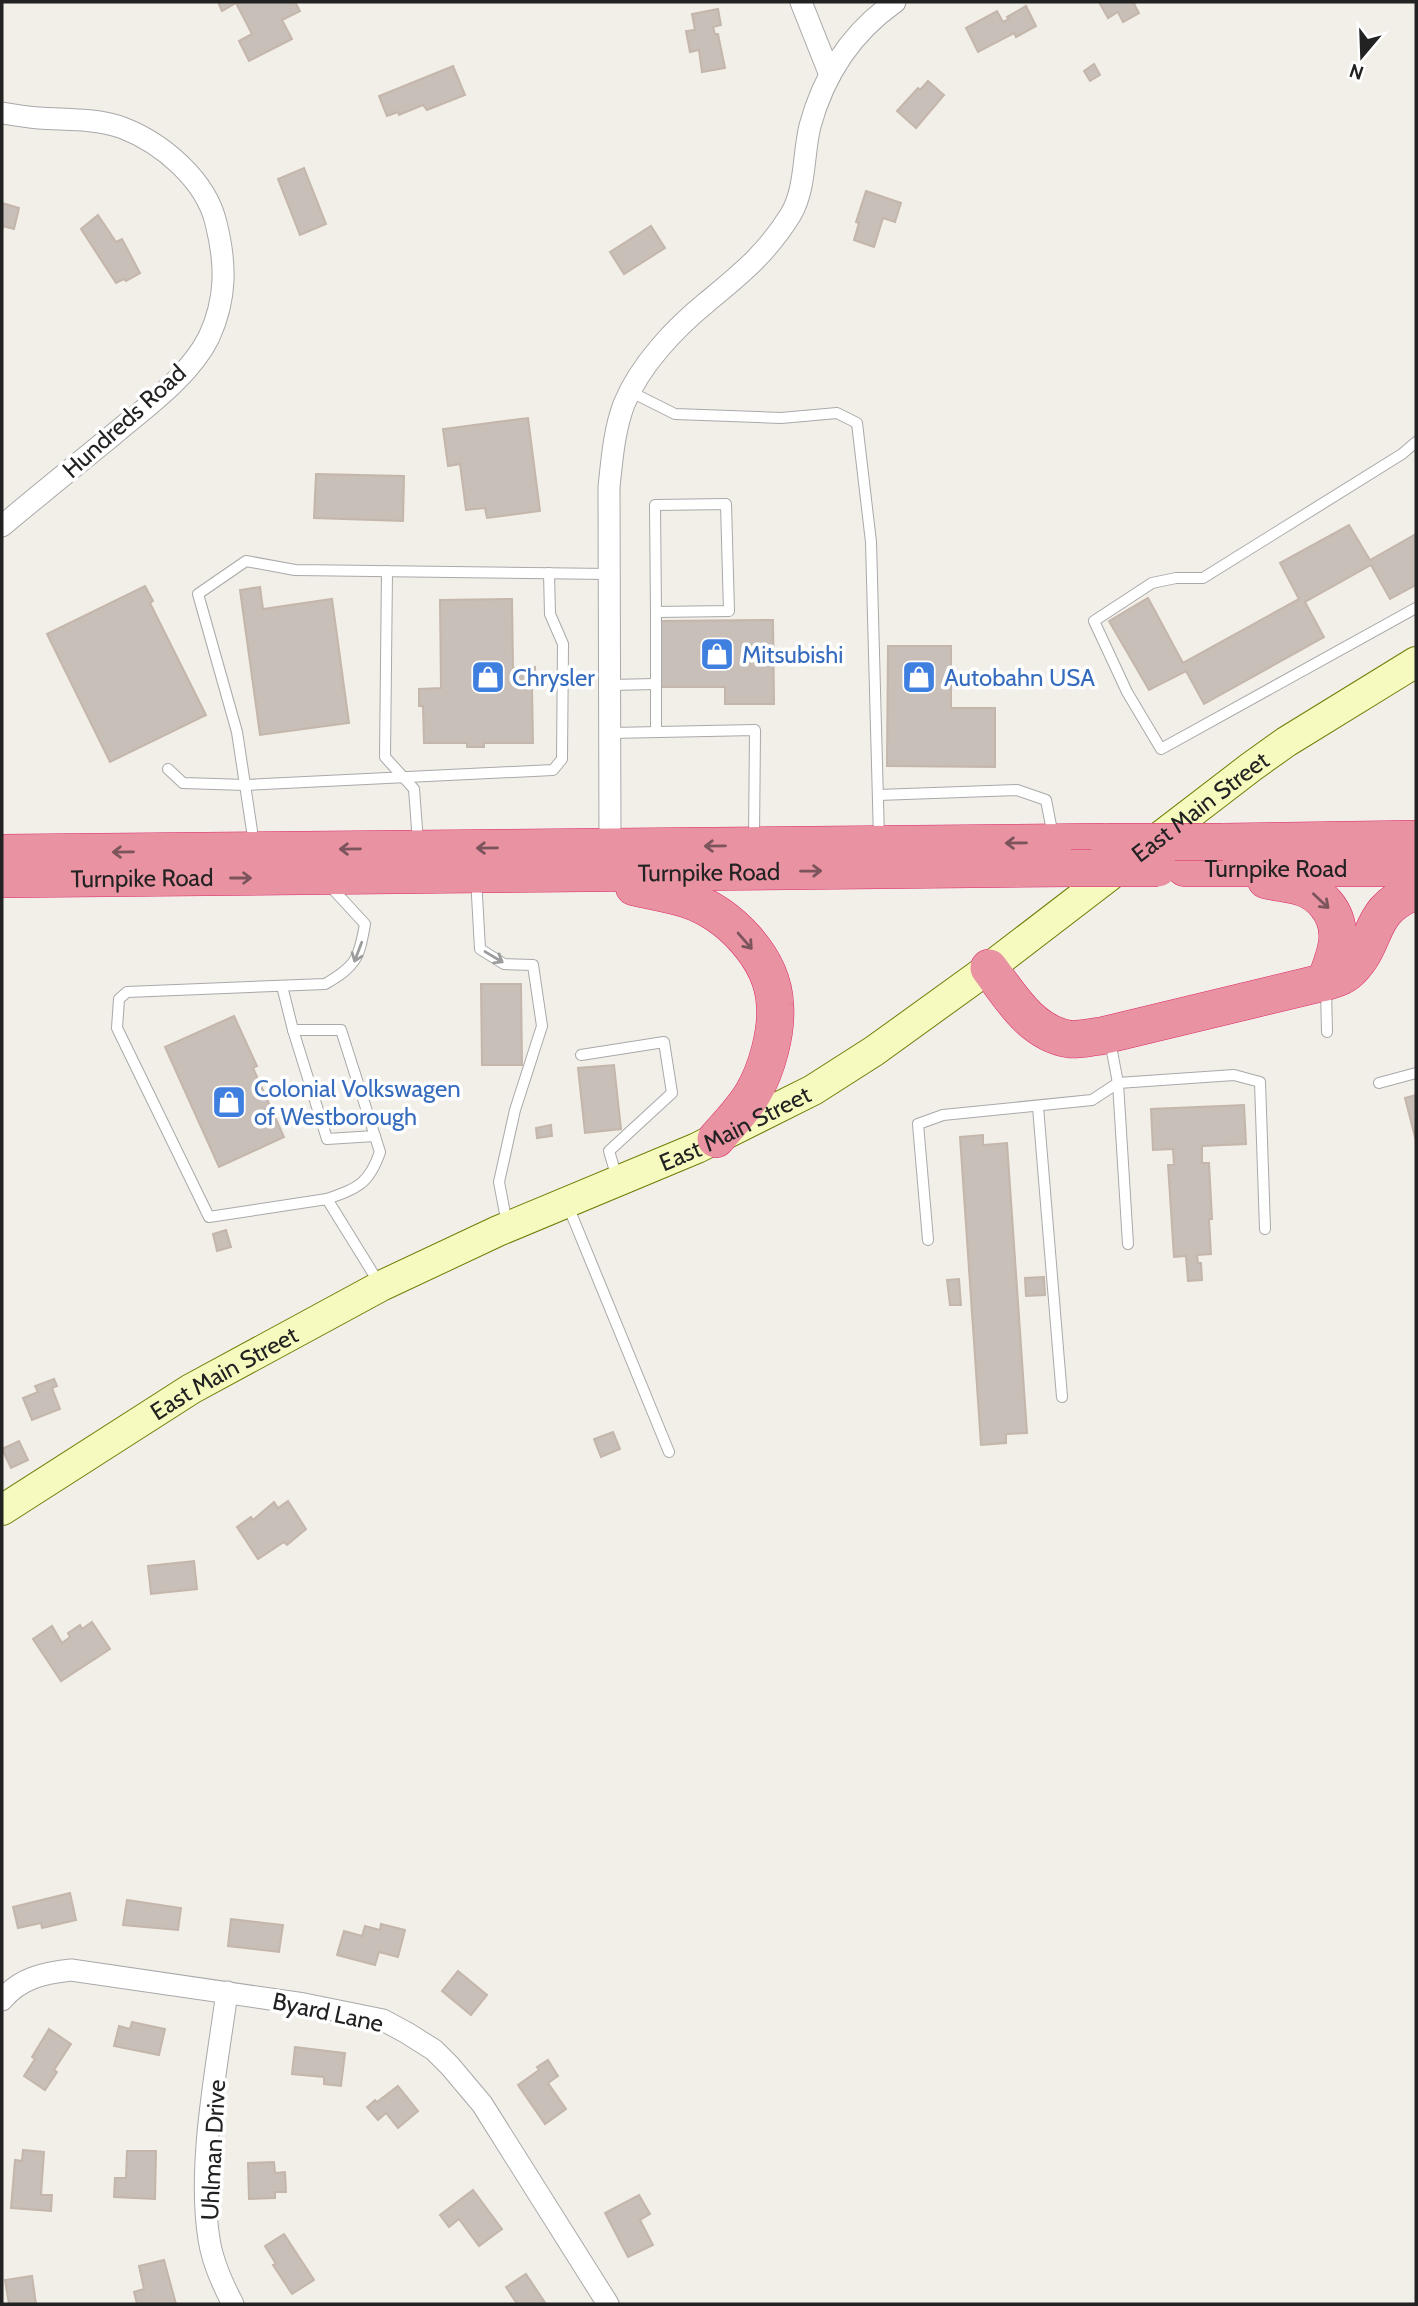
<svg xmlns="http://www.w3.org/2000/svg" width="1418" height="2306" font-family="Cabin,sans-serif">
	<rect width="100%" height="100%" fill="#f2efe9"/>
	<g fill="#c7bfb8" stroke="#c4b6ab" stroke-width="2">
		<polygon points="218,2 295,2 300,11 282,20 292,39 249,61 239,41 252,34 236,3 222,11"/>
		<polygon points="1099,2 1137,2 1134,4 1139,13 1123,22 1118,12 1108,18"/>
		<polygon points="1026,6 1036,26 1016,37 1014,33 978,52 966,28 997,11 1003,22 1009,19 1007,17"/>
		<polygon points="718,9 721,25 713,27 715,34 718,34 725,68 702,72 699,50 690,52 686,31 695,30 692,14"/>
		<polygon points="1094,64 1100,75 1090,81 1084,71"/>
		<polygon points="453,66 465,95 427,110 423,105 399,115 398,112 387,116 379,96"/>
		<polygon points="928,81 944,95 916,128 897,111 918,88 920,90"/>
		<polygon points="304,168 326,224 300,235 278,179"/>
		<polygon points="866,191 901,203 895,222 883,218 874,247 854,240 859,223 856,222"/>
		<polygon points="2,203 19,208 14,229 3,226 2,230"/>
		<polygon points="98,215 116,242 122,239 140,273 126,281 124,279 116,283 81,229"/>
		<polygon points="651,226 665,248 624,274 610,252"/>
		<polygon points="528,418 540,511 487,518 485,508 466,510 460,464 448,466 443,429"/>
		<polygon points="316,474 404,476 403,521 314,518"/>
		<polygon points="1349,525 1370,560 1416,534 1416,585 1390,599 1371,565 1305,602 1324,637 1204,704 1186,671 1149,690 1109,621 1148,598 1183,663 1299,599 1280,563"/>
		<polygon points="145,586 153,601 150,603 206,715 110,762 47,634"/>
		<polygon points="260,587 263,609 332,599 349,723 260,735 240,590"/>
		<polygon points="512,599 513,668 535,667 535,687 532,688 533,743 484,743 484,747 467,747 467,743 424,743 423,706 419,706 419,689 441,688 440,600"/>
		<polygon points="773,620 774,704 725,704 725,687 661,687 661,621"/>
		<polygon points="888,646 951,646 951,708 995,708 995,767 887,766"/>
		<polygon points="481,984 521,984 522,1065 482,1065"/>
		<polygon points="234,1016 257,1066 253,1068 284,1137 219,1167 165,1047"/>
		<polygon points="614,1065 621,1129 585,1133 578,1068"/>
		<polygon points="1416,1095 1416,1141 1405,1098"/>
		<polygon points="1244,1105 1246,1144 1202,1146 1202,1163 1209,1163 1212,1219 1209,1219 1211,1254 1197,1255 1198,1263 1201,1263 1202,1280 1188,1281 1186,1256 1174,1257 1168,1165 1174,1165 1173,1149 1153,1150 1151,1109"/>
		<polygon points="551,1125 552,1136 537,1138 536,1128"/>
		<polygon points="983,1135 983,1145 1007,1143 1027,1433 1006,1434 1006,1443 981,1445 960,1137"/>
		<polygon points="226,1230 231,1247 217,1251 213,1234"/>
		<polygon points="1044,1277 1045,1295 1026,1296 1025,1278"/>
		<polygon points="959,1279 961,1305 950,1305 947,1280"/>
		<polygon points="54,1379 57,1386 52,1388 60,1409 32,1420 23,1398 38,1392 35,1386"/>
		<polygon points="613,1432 620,1449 601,1457 594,1439"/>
		<polygon points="19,1441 28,1460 11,1468 2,1449"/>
		<polygon points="288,1501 306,1529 287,1545 284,1542 258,1559 237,1527 251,1517 253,1520 274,1502 278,1508"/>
		<polygon points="194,1561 197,1589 151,1594 148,1566"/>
		<polygon points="92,1622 110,1649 61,1681 33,1639 52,1626 62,1643 70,1637 68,1633 80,1625 82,1629"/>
		<polygon points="70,1893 76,1920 42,1928 41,1923 18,1928 13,1907"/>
		<polygon points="127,1900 181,1908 178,1930 123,1925"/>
		<polygon points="231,1919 283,1925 279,1952 228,1946"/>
		<polygon points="381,1924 405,1930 398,1957 379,1952 375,1965 337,1955 344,1931 362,1936 365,1926 380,1930"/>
		<polygon points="458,1971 487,1995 471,2015 442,1991"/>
		<polygon points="132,2022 165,2029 159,2055 114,2046 119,2026 130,2029"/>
		<polygon points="49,2029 71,2044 54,2070 57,2072 45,2090 24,2076 35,2059 32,2057"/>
		<polygon points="295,2047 345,2053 341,2086 324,2084 324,2077 292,2074"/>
		<polygon points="548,2060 558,2076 548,2083 566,2109 545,2124 518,2085 539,2070 537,2067"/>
		<polygon points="398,2086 418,2111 398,2128 386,2113 378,2120 367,2107 375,2100 377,2102"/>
		<polygon points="23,2150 44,2152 41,2195 52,2195 51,2211 11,2208 15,2160 22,2161"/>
		<polygon points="127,2151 156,2151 155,2199 114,2197 115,2178 126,2178"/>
		<polygon points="274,2162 275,2173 285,2172 286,2192 275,2192 275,2198 249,2199 248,2163"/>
		<polygon points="473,2190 502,2229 479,2246 459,2219 449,2227 440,2215"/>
		<polygon points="639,2195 650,2214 640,2220 653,2245 628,2257 605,2213"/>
		<polygon points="284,2234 314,2280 292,2294 273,2265 276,2264 265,2246"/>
		<polygon points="164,2260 176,2304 137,2304 134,2292 144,2289 139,2266"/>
		<polygon points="526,2274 546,2304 517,2304 506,2287"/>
		<polygon points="32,2276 36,2304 9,2304 5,2280"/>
	</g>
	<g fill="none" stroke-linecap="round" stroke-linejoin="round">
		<g stroke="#a9a9a9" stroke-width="12">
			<g id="lane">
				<polyline points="631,392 675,414 781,418 837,413 857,423 871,542 879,838"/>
				<polyline points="1416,442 1402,454 1203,578 1176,578 1152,583 1094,621 1127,692 1161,749 1416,608"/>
				<polyline points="387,571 385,757 414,789 418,842"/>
				<polyline points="656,612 655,505 726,504 729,611 656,612 656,731"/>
				<polyline points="611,685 655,684"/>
				<polyline points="611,733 755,730 754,839"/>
				<polyline points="168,769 183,783 246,785 553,770 562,759 563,644 550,614 549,573"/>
				<polyline points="878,795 1017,790 1046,800 1053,836"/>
				<polyline points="254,844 237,732 198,594 246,561 295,570 610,574"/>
				<polyline points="476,878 480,949 504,964 533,965 542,1026 515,1110 499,1182 507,1224"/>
				<path d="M 330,886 L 365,924 C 359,959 356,966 325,984 L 127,992 L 119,999 L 117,1028 L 209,1217 L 327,1199 L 379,1283"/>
				<path d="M 282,986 L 293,1030 L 341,1030 L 380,1152 C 369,1184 358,1188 327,1199"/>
				<polyline points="1326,989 1327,1032"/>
				<polyline points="293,1030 327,1139 375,1136"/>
				<polyline points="1110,1041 1118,1083 1234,1075 1260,1082 1265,1229"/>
				<polyline points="581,1055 664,1042 672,1093 609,1151 617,1178"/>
				<polyline points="1379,1083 1416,1073"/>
				<polyline points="1038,1107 1062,1397"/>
				<polyline points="568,1206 669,1452"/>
				<polyline points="928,1240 918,1124 943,1115 1092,1100 1118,1083 1128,1244"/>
			</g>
		</g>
		<g stroke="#a9a9a9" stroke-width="23">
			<g id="street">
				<polyline points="801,2 830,75"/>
				<path d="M 2,113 C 14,115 26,117 39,118 C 66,120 96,118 123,128 C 162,143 206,180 216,223 C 226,263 227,298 209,337 C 189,377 146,407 113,435 C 76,465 39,495 2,526"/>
				<path d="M 610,847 L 609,487 C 612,459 614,431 624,404 C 640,365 675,328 707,302 C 742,273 767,253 791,214 C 806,188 803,154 810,126 C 824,74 851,33 895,2"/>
				<path d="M 227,1992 C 217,2067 197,2165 209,2239 C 212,2261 223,2285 233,2304"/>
				<path d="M 2,2000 C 20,1978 44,1973 71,1970 L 304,2004 L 383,2020 L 407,2033 L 434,2050 L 450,2066 L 482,2104 L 608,2304"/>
			</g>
		</g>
		<g stroke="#707d05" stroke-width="32">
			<g id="secondary">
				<path id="s1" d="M 2,1510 L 191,1389 L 381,1286 L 498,1231 L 697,1148 L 813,1090 L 874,1051 L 989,968 L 1251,767 L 1286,742 L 1416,662"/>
			</g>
		</g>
		<g stroke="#dc2a67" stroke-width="38">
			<g id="highway">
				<polyline points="1223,842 1416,839"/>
				<polyline points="2,853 1108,842"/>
				<path id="s2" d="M 1185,868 L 1416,868"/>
				<path id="s3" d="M 2,879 L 1071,868"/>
				<path d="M 1266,880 C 1279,883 1293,884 1304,888 C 1312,891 1321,898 1326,904 C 1347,929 1335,956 1325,982"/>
				<path d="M 634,887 C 651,891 669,894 686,899 C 729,913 773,958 775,1005 C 777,1032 767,1069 753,1093 C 743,1110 729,1124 716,1139"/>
				<path d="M 989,968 C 1010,996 1031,1033 1069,1039 C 1079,1040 1091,1037 1101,1036 L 1325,982 C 1333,979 1344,977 1350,970 C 1380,940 1366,910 1416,891"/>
			</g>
		</g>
		<use href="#lane" stroke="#fff" stroke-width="10"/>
		<use href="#street" stroke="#fff" stroke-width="21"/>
		<use href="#secondary" stroke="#f7fabf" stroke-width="30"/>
		<use href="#highway" stroke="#e892a2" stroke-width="37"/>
		<g stroke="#dc2a67" stroke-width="38" stroke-linecap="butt">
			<g id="highway-bridge">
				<polyline points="1108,842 1223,842"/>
				<polyline points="1071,868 1158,868"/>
			</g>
		</g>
		<use href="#highway-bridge" stroke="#e892a2" stroke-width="37"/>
	</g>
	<defs><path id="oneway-shaft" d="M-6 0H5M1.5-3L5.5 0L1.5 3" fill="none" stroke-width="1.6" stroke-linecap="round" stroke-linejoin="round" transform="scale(1.75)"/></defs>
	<g stroke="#7b545c">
		<use href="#oneway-shaft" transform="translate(1016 843) rotate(179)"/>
		<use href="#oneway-shaft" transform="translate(715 846) rotate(179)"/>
		<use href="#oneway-shaft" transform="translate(487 848) rotate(179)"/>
		<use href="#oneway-shaft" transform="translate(350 849) rotate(179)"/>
		<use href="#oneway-shaft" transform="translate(123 852) rotate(179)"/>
		<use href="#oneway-shaft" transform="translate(811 871) rotate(-1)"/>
		<use href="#oneway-shaft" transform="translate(241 878)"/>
		<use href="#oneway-shaft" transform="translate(1321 901) rotate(43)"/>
		<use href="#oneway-shaft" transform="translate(745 941) rotate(49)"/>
	</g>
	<g stroke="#9c9c9c">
		<use href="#oneway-shaft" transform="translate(358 952) rotate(111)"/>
		<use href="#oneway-shaft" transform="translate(494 957) rotate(31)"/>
	</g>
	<defs>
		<g id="shop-square" transform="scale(1.75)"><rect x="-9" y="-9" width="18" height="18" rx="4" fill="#3f7fe0" stroke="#fff"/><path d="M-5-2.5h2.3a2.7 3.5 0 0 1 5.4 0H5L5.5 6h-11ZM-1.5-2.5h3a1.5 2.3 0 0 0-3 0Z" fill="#fff"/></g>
	</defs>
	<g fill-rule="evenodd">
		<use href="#shop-square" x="717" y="654"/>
		<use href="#shop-square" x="488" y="677"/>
		<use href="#shop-square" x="919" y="677"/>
		<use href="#shop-square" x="229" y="1102"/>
	</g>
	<g text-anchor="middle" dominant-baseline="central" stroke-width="7" stroke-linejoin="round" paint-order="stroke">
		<g font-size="24" fill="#222" stroke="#fff">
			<text transform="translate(124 421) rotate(-42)">Hundreds Road</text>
			<text stroke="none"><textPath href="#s1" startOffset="1395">East Main Street</textPath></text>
			<text stroke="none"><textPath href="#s2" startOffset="91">Turnpike Road</textPath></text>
			<text stroke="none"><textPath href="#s3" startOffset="707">Turnpike Road</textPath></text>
			<text stroke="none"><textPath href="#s3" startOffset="140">Turnpike Road</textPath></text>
			<text stroke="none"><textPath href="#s1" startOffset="828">East Main Street</textPath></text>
			<text stroke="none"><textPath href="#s1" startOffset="261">East Main Street</textPath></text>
			<text transform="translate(328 2012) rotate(12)">Byard Lane</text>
			<text transform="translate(213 2150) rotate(-87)">Uhlman Drive</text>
		</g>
		<g font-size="24" fill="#366cbe" stroke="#fff" text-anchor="start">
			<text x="742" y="654">Mitsubishi</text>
			<text x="512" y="677">Chrysler</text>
			<text x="944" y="677">Autobahn USA</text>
			<text x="254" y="1088">Colonial Volkswagen<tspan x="254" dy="28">of Westborough</tspan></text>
		</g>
	</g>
	<rect width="1418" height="2306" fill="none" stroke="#222222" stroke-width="7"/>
	<g transform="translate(1362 56) rotate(199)" stroke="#ffffff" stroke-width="5" paint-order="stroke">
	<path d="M0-5L12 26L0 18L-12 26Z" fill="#222222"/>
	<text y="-10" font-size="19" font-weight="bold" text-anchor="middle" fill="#222222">N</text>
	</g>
</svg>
